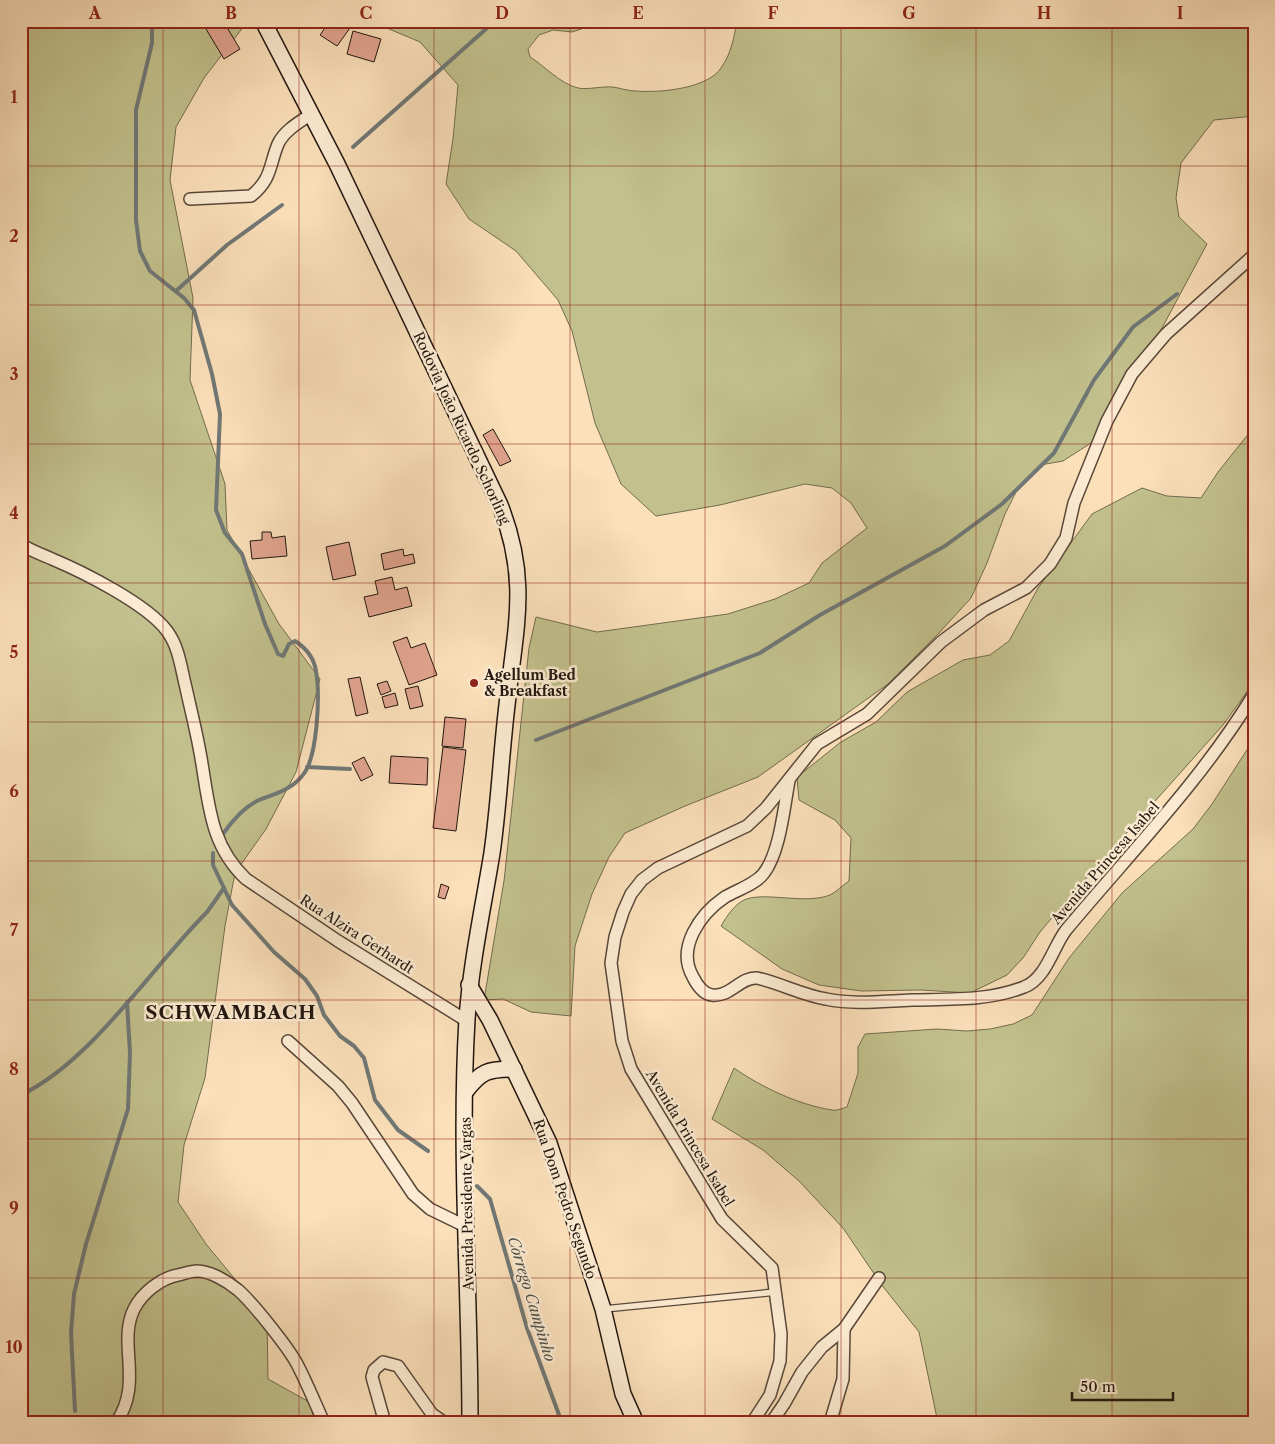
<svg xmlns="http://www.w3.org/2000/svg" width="1275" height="1444" font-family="'Libre Caslon Text',serif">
	<rect width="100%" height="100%" fill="#fbe0ba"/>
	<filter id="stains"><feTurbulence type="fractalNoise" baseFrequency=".004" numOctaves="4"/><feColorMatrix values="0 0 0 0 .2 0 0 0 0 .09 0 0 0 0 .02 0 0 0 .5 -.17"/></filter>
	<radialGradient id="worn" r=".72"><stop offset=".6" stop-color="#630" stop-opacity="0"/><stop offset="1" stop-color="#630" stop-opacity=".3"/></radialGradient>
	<g fill="#c2c18d" stroke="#726c4e">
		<polygon points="21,21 242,21 244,26 204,78 176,127 170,180 193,298 190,380 225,484 227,530 279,624 320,679 296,772 266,829 235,873 225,926 205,1078 184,1145 178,1202 206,1244 267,1318 268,1379 311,1403 314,1423 21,1423"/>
		<path d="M 370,21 L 605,21 L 572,32 L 553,30 L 539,35 L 528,49 L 530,57 C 546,67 559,83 578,88 C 589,90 601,86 613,87 C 620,88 628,91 635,91 C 659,93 707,89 721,68 C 731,54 734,38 737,21 L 1254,21 L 1254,116 L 1214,120 L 1181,163 L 1176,198 L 1179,217 L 1207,244 L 1116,414 L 1091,443 L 1063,461 L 1040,465 L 1016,492 L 1005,514 L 987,563 L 971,598 L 939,633 L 888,684 L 758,777 L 685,806 L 625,833 L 609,857 L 592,894 L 575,946 L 571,1016 L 531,1012 L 503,999 L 484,1000 L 504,881 L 529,648 L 536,617 L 597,632 L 728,614 L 775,599 L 809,583 L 822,563 L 867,528 L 851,503 L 832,488 L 805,484 L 720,505 L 656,516 L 621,484 L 595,423 L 572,331 L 558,300 L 516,251 L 469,219 L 446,184 L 453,139 L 458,85 L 420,42 Z"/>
		<path d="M 1254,427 L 1254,682 L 1223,725 L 1066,901 L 1040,932 L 1023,958 L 1007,975 L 970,993 L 921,990 L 861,991 L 819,985 L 782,969 L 721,926 C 727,916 734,905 744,900 C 764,891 805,905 830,895 C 836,892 843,885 849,881 L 851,838 L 835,820 L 799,800 L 797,777 L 841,742 L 876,722 L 907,692 L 963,660 L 990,655 L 1009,641 L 1038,588 L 1092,514 L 1142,488 L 1167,496 L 1201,498 L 1218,472 Z"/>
		<path d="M 1254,739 L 1254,1423 L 938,1423 L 919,1332 L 881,1284 L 843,1228 L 799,1181 L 763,1150 L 712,1119 L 734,1068 C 761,1087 799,1105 832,1110 C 837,1111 843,1108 847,1107 L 858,1073 L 858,1047 L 865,1034 L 937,1029 L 967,1031 L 990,1029 L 1013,1024 L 1032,1015 L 1069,958 L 1122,893 L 1193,829 L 1212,804 Z"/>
	</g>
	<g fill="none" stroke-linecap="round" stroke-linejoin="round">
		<g stroke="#707876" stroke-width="4">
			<path d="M 152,21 L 152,43 L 136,110 L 136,220 L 140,251 L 150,271 L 184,298 L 194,310 L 212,374 L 220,414 L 216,510 L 225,533 L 242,554 L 265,624 L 278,654 L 283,656 L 289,644 L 295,641 C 306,648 314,658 316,671 C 320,694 318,759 302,776 C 291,790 274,794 259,800 C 244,807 232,821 223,834"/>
			<polyline points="353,147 495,21"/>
			<polyline points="176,291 227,245 282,205"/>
			<polyline points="536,740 760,653 820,615 945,546 1002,504 1054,453 1094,380 1133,327 1177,294"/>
			<polyline points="307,767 350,769"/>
			<polyline points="213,853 213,865 232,905 274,952 305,979 317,996 324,1015 340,1036 354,1046 364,1058 375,1100 398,1130 428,1151"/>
			<path d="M 21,1095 C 92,1061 151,968 207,912 L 224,888"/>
			<polyline points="477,1186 490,1199 527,1328 562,1423"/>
			<polyline points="75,1411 71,1333 74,1294 86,1244 128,1109 130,1053 127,1002"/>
		</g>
	</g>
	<g fill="#e1a48f" stroke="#21160e">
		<polygon points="218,21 223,21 240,49 224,59 206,29"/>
		<polygon points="333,21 340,21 350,28 337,46 320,35 327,25 329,27"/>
		<polygon points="353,31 381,39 374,62 347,54"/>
		<polygon points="493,429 511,461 500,466 483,435"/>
		<polygon points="262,532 271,532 272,538 285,536 287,556 252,559 250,541 262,540"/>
		<polygon points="349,542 356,575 333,580 326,547"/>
		<polygon points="403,549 404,556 413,554 415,563 384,570 381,554"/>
		<polygon points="392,577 395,590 407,587 412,606 369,617 364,597 378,594 375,581"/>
		<polygon points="407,637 411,648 425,643 437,675 409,685 393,642"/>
		<polygon points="360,677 368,713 356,716 348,679"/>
		<polygon points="387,681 391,691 381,695 377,684"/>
		<polygon points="418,686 423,706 410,709 405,689"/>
		<polygon points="395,693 398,705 385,708 382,697"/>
		<polygon points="445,717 466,719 463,748 442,746"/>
		<polygon points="443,747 466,750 456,831 433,828"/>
		<polygon points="391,756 428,758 427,785 389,783"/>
		<polygon points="364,757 373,775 361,781 352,763"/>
		<polygon points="441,884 449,887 445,899 438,897"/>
	</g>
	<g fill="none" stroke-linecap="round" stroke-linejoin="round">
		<g stroke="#584839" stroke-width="8">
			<polyline id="lane" points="604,1309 776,1292"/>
		</g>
		<g stroke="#584839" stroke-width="14">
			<g id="street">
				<path d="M 190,199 L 251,196 C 272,179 269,166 278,144 C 284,131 298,123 310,115"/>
				<path d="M 21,544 C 31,551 41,554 52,559 C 83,572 147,604 167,631 C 179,647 181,668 186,688 C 191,711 197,734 201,758 C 209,804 210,845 246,879 L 338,941 L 467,1021"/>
				<path d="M 789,781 C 784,807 780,852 764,873 C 756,884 737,890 725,897 C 700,914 676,948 693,977 C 697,985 703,994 712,995 C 731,997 740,977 757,978 C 780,983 802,995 826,999 C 854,1005 884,1001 912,1000 C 950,999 989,1001 1024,987 C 1046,979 1053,947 1066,930 C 1131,852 1201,781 1254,694"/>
				<polyline points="288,1041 338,1086 352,1103 413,1194 430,1209 467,1227"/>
				<path d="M 116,1423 C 144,1382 117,1344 134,1309 C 142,1293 161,1278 178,1275 C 184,1274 190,1271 197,1271 C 210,1271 227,1281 238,1290 C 252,1302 288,1347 297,1364 C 307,1383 315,1403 324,1423"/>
				<polyline points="385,1423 372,1377 374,1370 383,1362 398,1366 432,1414 445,1423"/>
				<polyline points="752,1423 770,1395 780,1361 781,1334 772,1268 722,1219 631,1069 622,1041 611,963 615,937 623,912 631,894 642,880 658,868 747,826 766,808 817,744 867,714 941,642 984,610 1026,588 1050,564 1066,538 1074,503 1107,421 1132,374 1166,334 1254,255"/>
				<polyline points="771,1423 784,1404 802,1372 822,1347 844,1329 879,1278"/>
				<polyline points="830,1423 843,1379 844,1329"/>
			</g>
		</g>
		<g stroke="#21160e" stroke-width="18">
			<g id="secondary">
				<path d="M 263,21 L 337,164 L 500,505 C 530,581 515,628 507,705 C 501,755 499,804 492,853 C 483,908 471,963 467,1019 C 459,1153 470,1288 470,1423"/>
				<polyline points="469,985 490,1020 549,1143 603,1309 623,1394 636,1423"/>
				<path d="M 465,1092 C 481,1071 488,1069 514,1069"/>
			</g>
		</g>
		<use href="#lane" stroke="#fcebd2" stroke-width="5.5"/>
		<use href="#street" stroke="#fcebd2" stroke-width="11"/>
		<use href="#secondary" stroke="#fcebd2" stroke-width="15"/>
	</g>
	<path fill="none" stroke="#8f2418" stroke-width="1" stroke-opacity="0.55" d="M 163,21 L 163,1423M 299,21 L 299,1423M 434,21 L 434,1423M 570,21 L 570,1423M 705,21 L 705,1423M 841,21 L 841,1423M 976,21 L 976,1423M 1112,21 L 1112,1423M 21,166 L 1254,166M 21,305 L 1254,305M 21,444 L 1254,444M 21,583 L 1254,583M 21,722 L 1254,722M 21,861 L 1254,861M 21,1000 L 1254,1000M 21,1139 L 1254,1139M 21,1278 L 1254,1278"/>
	<circle fill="#8f2418" stroke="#fcebd2" stroke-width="2" cx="474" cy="683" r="5"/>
	<g text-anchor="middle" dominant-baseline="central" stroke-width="5" stroke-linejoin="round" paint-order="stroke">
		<g font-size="14" fill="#21160e" stroke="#fcebd2">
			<text transform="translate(462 428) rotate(65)">Rodovia João Ricardo Schorling</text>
			<text transform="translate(1105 863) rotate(-49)">Avenida Princesa Isabel</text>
			<text transform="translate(357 934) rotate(33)">Rua Alzira Gerhardt</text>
			<text transform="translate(690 1138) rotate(59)">Avenida Princesa Isabel</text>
			<text transform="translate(565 1199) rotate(71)">Rua Dom Pedro Segundo</text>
			<text transform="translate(467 1204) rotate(-91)">Avenida Presidente Vargas</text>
		</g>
		<g font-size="14" font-weight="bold" fill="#21160e" stroke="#fcebd2" text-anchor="start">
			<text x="484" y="675">Agellum Bed<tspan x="484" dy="16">&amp; Breakfast</tspan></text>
		</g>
		<g font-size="15" font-style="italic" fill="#4f4f4b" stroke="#fcebd2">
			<text transform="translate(532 1299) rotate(73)">Córrego Campinho</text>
		</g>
		<g font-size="19" font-weight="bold" letter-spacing="1" fill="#21160e" stroke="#fcebd2">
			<text x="231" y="1012">SCHWAMBACH</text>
		</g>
	</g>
	<rect width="1275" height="1444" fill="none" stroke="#fbe0ba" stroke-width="55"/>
	<path d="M1072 1392v8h101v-8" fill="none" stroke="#21160e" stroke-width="2.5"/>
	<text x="1080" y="1392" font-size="15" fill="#21160e" stroke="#fcebd2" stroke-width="4" paint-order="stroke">50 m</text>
	<rect x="28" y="28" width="1220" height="1388" fill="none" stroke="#8f2418" stroke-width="2"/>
	<g font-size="16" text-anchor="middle" font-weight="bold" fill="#8f2418">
		<text x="95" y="19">A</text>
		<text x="231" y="19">B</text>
		<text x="366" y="19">C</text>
		<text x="502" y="19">D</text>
		<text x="638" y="19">E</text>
		<text x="773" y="19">F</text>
		<text x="909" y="19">G</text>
		<text x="1044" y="19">H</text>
		<text x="1180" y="19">I</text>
		<text x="14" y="103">1</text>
		<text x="14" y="242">2</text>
		<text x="14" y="380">3</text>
		<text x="14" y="519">4</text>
		<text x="14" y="658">5</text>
		<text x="14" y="797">6</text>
		<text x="14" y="936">7</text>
		<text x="14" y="1075">8</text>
		<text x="14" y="1214">9</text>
		<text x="14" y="1353">10</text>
	</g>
	<rect width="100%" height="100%" filter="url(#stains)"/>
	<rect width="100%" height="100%" fill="url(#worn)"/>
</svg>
